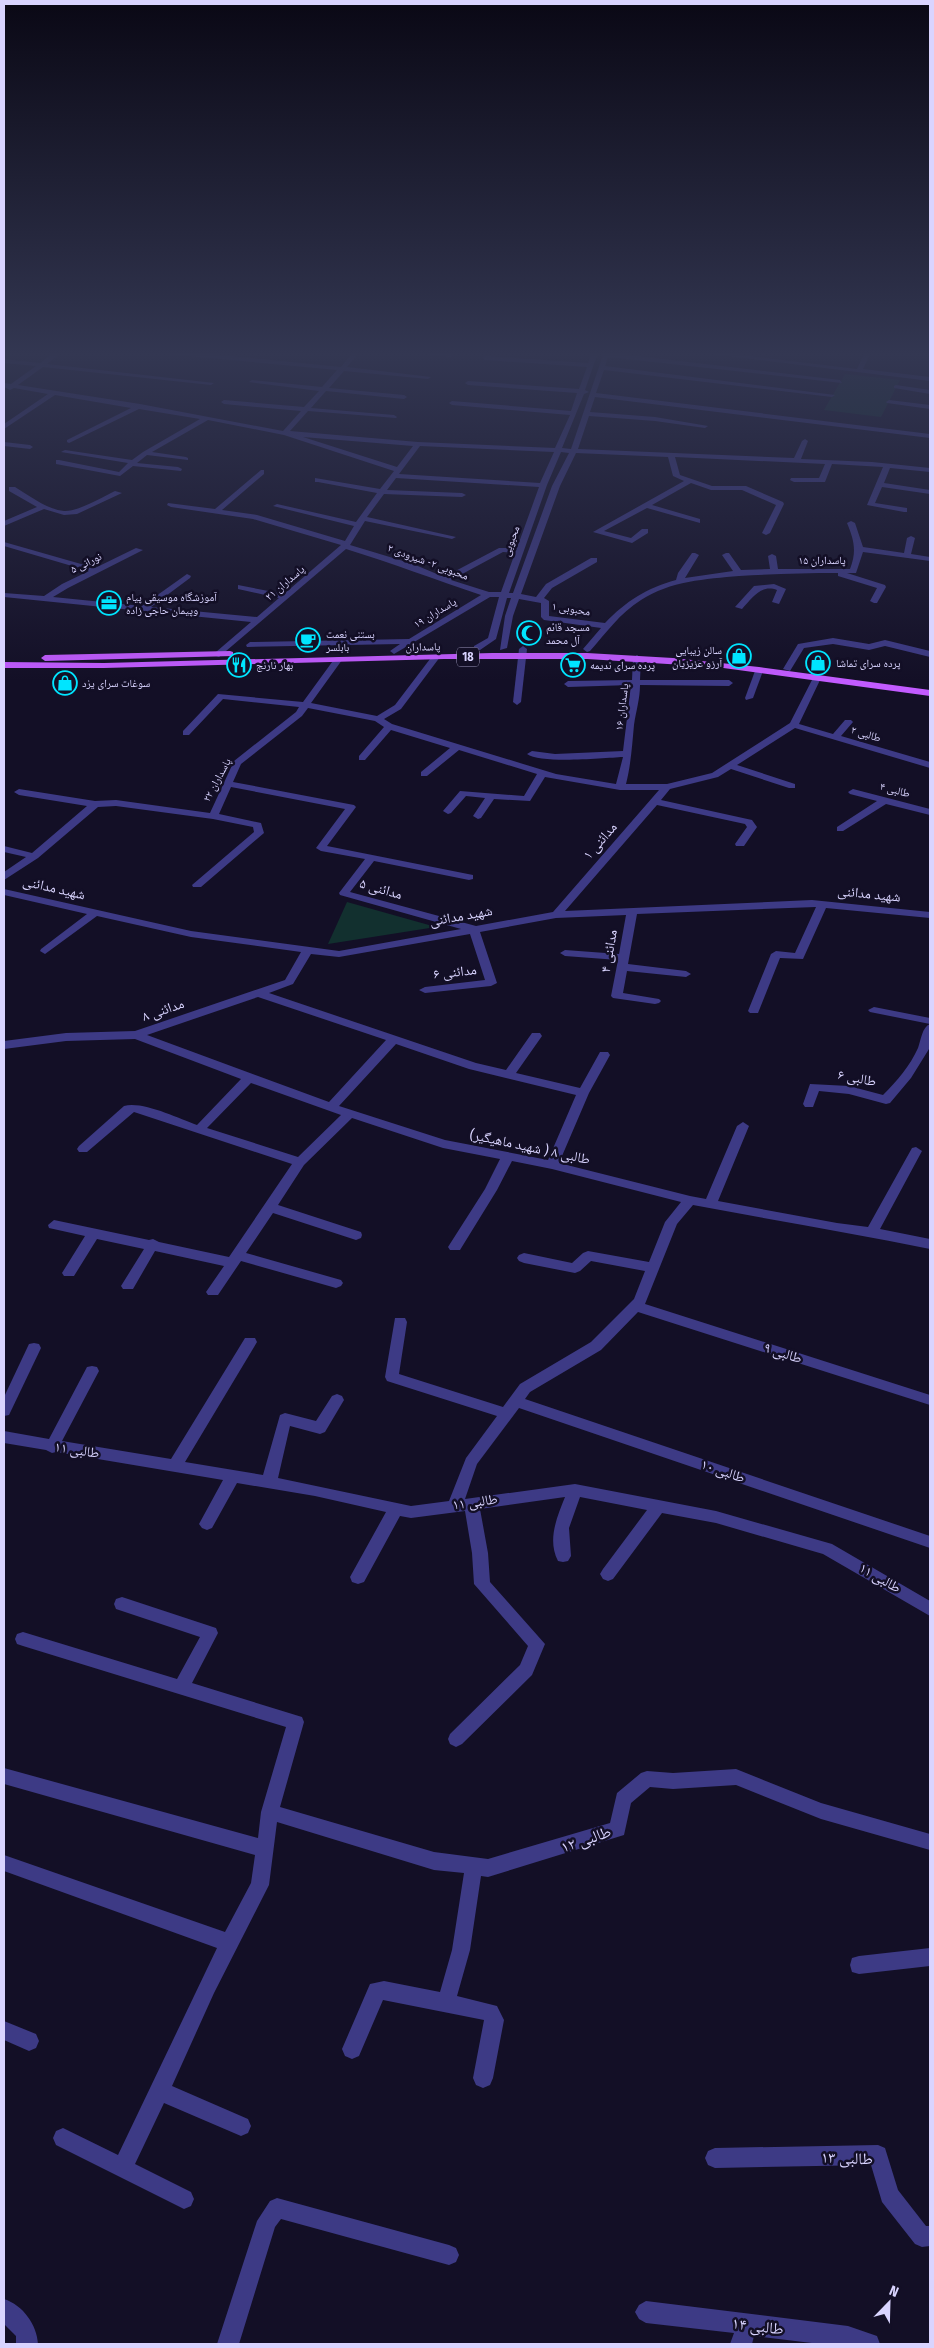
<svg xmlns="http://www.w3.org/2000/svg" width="934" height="2348" font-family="'Fira Sans Condensed','Noto Naskh Arabic',sans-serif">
	<rect width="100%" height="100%" fill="#130f26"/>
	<g fill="#12302f">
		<polygon points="845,374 900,380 881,417 824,410"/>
		<polygon points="347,902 436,927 328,944"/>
	</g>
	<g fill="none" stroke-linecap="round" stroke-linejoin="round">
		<g fill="#3d3a85" fill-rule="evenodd">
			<path d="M 55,352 L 62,352 L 47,364 L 214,383 L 211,385 L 43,367 L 18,385 L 140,404 L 283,431 L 301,411 L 224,404 L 221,402 L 224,400 L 304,407 L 319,391 L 249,382 L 252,380 L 322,387 L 337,370 L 168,354 L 126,352 L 190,352 L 341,367 L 353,352 L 360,352 L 347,367 L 431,377 L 428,379 L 344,371 L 329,388 L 404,395 L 407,397 L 404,399 L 326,391 L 311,408 L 394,415 L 397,417 L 396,418 L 308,411 L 290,431 L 418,442 L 555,448 L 570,415 L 452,405 L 449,403 L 452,401 L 571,411 L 577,393 L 468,385 L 465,383 L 468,381 L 579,389 L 587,367 L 485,360 L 482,358 L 485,356 L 588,363 L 592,352 L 598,352 L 585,390 L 589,392 L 584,394 L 562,448 L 571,449 L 604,352 L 840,380 L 842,383 L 608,357 L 605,366 L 835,395 L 832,397 L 604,370 L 596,393 L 930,434 L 930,438 L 595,397 L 590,412 L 655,417 L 708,426 L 705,428 L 655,421 L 589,416 L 578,449 L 794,458 L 802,441 L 805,439 L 808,441 L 801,459 L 872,462 L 930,468 L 930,472 L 890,468 L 884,483 L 930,490 L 930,494 L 882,487 L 875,503 L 907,508 L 907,512 L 904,512 L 867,505 L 883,467 L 832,464 L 825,482 L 794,482 L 790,480 L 791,478 L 819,478 L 825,464 L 675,457 L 680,475 L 712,486 L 746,486 L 783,502 L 784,504 L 770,533 L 766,535 L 762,533 L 776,505 L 742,490 L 711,490 L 691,483 L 652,505 L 700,519 L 700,523 L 647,508 L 604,531 L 631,538 L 642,529 L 648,529 L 648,533 L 632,543 L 593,532 L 684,481 L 673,476 L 668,457 L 576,453 L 560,486 L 521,594 L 536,597 L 546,584 L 591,558 L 597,558 L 597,562 L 552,588 L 544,598 L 549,601 L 549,616 L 605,623 C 626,601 647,588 676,580 L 678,573 L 692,553 L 695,553 L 699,555 L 685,578 L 733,571 L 722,555 L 726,553 L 729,553 L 741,570 L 770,569 L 768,556 L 772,554 L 776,556 L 778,569 L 850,569 C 857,551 854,540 847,523 L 851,521 L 855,523 L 863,547 L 904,553 L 907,538 L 911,536 L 915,538 L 911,554 L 930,557 L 930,561 L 863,552 L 856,573 L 847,573 L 885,585 L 886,587 L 877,603 L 874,603 L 870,601 L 877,588 L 838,576 L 838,573 C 804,573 771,574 739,576 C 706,579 670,581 641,600 C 620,613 606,633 590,651 L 587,652 L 583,649 L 601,628 L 544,620 L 541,617 L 541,603 L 519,599 L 513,616 L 507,648 L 500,650 L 505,616 L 511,598 L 507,598 L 496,639 L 480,650 L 474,650 L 474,646 L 488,638 L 499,597 L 490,597 L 394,654 L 390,651 L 400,644 L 247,647 L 246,645 L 250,642 L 409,639 L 481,595 C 436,580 392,563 346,549 L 219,657 L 216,656 L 216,652 L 251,622 L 4,597 L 4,593 L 44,596 L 62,584 L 89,571 L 4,546 L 4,542 L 95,568 L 136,548 L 143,550 L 68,588 L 53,597 L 142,606 L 187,574 L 191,576 L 190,578 L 151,607 L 257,617 L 279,598 L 238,589 L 238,585 L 284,594 L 341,545 L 253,519 L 171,507 L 167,505 L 168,503 L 215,509 L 261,470 L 264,470 L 264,474 L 222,510 L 257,515 L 345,541 L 354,526 L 273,506 L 277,504 L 356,522 L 377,493 L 318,482 L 315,482 L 315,478 L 380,489 L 394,471 L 284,435 L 208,420 L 152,452 L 186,457 L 188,458 L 188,460 L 147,455 L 137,463 L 178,467 L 182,469 L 181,471 L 133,466 L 120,476 L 56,464 L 56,460 L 59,460 L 119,472 L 128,463 L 61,452 L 65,450 L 132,460 L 143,452 L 200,419 L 139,409 L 69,443 L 67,442 L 67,440 L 131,408 L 55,395 L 4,429 L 4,424 L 48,394 L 14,388 L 10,390 L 4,387 L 4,383 L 11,384 L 36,366 L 4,363 L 4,359 L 40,363 ZM 303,437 L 413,446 L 397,467 ZM 420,446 L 554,452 L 540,483 L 399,474 ZM 561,452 L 569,453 L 552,486 L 513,593 L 509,593 L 547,485 ZM 396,478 L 539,487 L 517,548 L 499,548 L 444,577 L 413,564 L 350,545 L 365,521 L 452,539 L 456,537 L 367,517 L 384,494 L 462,497 L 466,495 L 462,493 L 387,490 ZM 503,552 L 515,553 L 501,592 L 489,592 L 451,580 Z"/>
			<polygon points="413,352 440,352 454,355 451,357"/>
			<polygon points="696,352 717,352 857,369 865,352 871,352 863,369 930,377 930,381"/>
			<polygon points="924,352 930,352 930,355 925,353"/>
			<polygon points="896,385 930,390 930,394 894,388 894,386"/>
			<polygon points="889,400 930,405 930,409 887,403 886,402"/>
			<polygon points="4,442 30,445 33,447 30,449 4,446"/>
			<path d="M 9,487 L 15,487 C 30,496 46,509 64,511 C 77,512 103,497 115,491 L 122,493 L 77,514 L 64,515 L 44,509 L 4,526 L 4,521 L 37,507 L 9,491 Z"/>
			<path d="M 774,584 L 786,589 L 779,604 L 772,602 L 777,590 C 761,584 752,598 742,609 L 735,607 L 754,586 Z"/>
			<polygon points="833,638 869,644 885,640 930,651 930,657 885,646 869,650 833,644 804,648 790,671 783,669 798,644"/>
			<polygon points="523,646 527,649 521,702 517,705 513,702 519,649"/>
			<path d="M 433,655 L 440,657 L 401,709 L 384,719 L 392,724 L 556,774 L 616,784 L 623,757 C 604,758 540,764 527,754 L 532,751 L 555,754 L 623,751 L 631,685 L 568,687 L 564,684 L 568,681 L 632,680 L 633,658 L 637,655 L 641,658 L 640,680 L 729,680 L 733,683 L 729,686 L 640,685 C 640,699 636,711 634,725 C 632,746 631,764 626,784 L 667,784 L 712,773 L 790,723 L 813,678 L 817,675 L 821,678 L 799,724 L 833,734 L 845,720 L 851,720 L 853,722 L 841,736 L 930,762 L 930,768 L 795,728 L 737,765 L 795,784 L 795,788 L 789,788 L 731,769 L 718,777 L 670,789 L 661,800 L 752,820 L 757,827 L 744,846 L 736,846 L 735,844 L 747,827 L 745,824 L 657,805 L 565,911 L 812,900 L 930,912 L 930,918 L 826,908 L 803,959 L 780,958 L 758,1013 L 750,1013 L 748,1011 L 771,954 L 776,951 L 795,953 L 816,907 L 637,914 L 628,964 L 686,971 L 691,974 L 686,977 L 627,971 L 623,993 L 659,999 L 661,1001 L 659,1003 L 655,1004 L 613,998 L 611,996 L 618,960 L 565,956 L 560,953 L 565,950 L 619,954 L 626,915 L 556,918 L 480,932 L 497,983 L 491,986 L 425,993 L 419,990 L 425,987 L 485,980 L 470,934 L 339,957 L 311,954 L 293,984 L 269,993 L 476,1063 L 506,1070 L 532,1033 L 540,1033 L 542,1036 L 516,1073 L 580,1088 L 600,1052 L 608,1052 L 610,1055 L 589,1093 L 559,1163 L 690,1196 L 706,1199 L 737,1126 L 743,1122 L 749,1126 L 718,1201 L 837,1223 L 868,1227 L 912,1148 L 916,1147 L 922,1151 L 880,1229 L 930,1239 L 930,1249 C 852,1233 772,1220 693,1205 L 677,1224 L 645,1304 L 930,1395 L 930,1405 L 638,1312 L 601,1350 L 530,1392 L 525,1399 L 930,1536 L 930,1548 L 519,1408 L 477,1464 L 465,1499 L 575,1484 L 716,1511 L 832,1544 L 930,1601 L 930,1616 L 823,1554 L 716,1523 L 662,1513 L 613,1579 L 608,1581 L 603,1579 L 600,1574 L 603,1569 L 647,1510 L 580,1497 L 569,1528 L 571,1556 L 568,1561 L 563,1562 L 558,1561 C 547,1540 557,1517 565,1497 L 480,1509 L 488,1553 L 490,1582 L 545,1644 L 532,1675 L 462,1744 L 456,1747 L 450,1744 L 448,1739 L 450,1734 L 520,1665 L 528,1646 L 474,1584 L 472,1553 L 465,1511 L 411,1518 L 400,1516 L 364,1582 L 358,1584 L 352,1582 L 350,1577 L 386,1512 L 315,1496 L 237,1483 L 212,1528 L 207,1530 L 202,1528 L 199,1524 L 223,1480 L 56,1452 L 52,1453 L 46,1450 L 4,1443 L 4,1431 L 49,1439 L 87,1367 L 92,1366 L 97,1367 L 99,1371 L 62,1441 L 171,1459 L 245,1338 L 255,1338 L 257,1342 L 185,1462 L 263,1475 L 280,1415 L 285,1413 L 316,1421 L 332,1396 L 337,1394 L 342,1396 L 344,1400 L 325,1432 L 320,1434 L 290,1426 L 278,1478 L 411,1506 L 449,1501 L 466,1458 L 497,1416 L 387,1381 L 385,1377 L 395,1318 L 405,1318 L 407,1322 L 399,1374 L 503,1407 L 520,1384 L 591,1342 L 634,1299 L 645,1271 L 591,1261 L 580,1271 L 575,1273 L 524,1263 L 519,1261 L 517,1258 L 519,1255 L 524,1253 L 572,1263 L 583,1253 L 588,1251 L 649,1262 L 665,1222 L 681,1202 L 552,1169 L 512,1161 L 497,1190 L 460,1250 L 450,1250 L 448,1247 L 485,1189 L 500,1159 L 443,1148 L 352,1118 L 304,1165 L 278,1205 L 361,1232 L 362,1235 L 361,1238 L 356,1240 L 273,1213 L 246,1253 L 341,1280 L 343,1283 L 341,1286 L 336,1288 L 241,1261 L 218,1295 L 208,1295 L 206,1292 L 224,1266 L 155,1251 L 133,1289 L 123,1289 L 121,1286 L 144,1249 L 97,1239 L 74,1276 L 64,1276 L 62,1273 L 85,1236 L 49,1228 L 48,1225 L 54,1220 L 149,1240 L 153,1239 L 159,1242 L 229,1257 L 292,1164 L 134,1112 L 87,1152 L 79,1152 L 77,1149 L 79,1146 L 124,1106 C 143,1101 177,1118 197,1125 L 241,1079 L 135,1039 L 66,1041 L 4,1049 L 4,1041 L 66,1033 L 135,1031 L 285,980 L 301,952 L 191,937 L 97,916 L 45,954 L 40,951 L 41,949 L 87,914 L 4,895 L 4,889 L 191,931 L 339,951 L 461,929 L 340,895 L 339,893 L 365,859 L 321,851 L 316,848 L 345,809 L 231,787 L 219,814 L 261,823 L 264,833 L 201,887 L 193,887 L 192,885 L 254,832 L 253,827 L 213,819 L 116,806 L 98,807 L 38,858 L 4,880 L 4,872 L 26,857 L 4,852 L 4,846 L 32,853 L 87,806 L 19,795 L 14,792 L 19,789 L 95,801 L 116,800 L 210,813 L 234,761 L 296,712 L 299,707 L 223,699 L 189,735 L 183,735 L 183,731 L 218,694 L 303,702 L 335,658 L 338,657 L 342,660 L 311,703 L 377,716 L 395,705 ZM 308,708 L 375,721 L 384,727 L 359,756 L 359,760 L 365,760 L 391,730 L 450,748 L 421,772 L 421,776 L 427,776 L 459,750 L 537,774 L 524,796 L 460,791 L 443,811 L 448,814 L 451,813 L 466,796 L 485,798 L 473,816 L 478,819 L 481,818 L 494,799 L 530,801 L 545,777 L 620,790 L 659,790 L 553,912 L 476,926 L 350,892 L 374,861 L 469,880 L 473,879 L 473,875 L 327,846 L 356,807 L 354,805 L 233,782 L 241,764 L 302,716 ZM 258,997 L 386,1040 L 329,1102 L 147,1035 ZM 396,1044 L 469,1069 L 576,1095 L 548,1160 L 445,1140 L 339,1106 ZM 251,1083 L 341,1115 L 298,1157 L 207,1128 Z"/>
			<polygon points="759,668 763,671 753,698 746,700 745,698 755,671"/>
			<polygon points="853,789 930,809 930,815 886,804 843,831 837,831 837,827 877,801 850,794 848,792"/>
			<path d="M 874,1007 L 930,1018 L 929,1049 L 911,1078 L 890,1103 L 886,1104 L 849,1094 L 819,1091 L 813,1107 L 805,1107 L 803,1104 L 810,1084 L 849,1086 L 883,1095 C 897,1081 910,1066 918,1048 C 921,1040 922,1027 930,1024 L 870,1012 L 868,1010 Z"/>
			<polygon points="34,1343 39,1344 41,1348 9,1415 4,1416 4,1397 29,1344"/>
			<polygon points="122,1597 216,1628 218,1633 192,1683 302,1717 304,1722 280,1807 434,1852 488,1859 610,1823 617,1793 641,1773 647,1771 673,1773 736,1769 821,1803 930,1834 930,1850 821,1819 736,1785 673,1789 650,1787 631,1803 624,1835 488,1877 481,1876 470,1950 457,1996 497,2006 504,2020 493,2078 490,2085 483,2088 476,2085 473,2078 484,2020 383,2000 359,2056 352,2059 345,2056 342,2049 370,1984 384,1981 440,1992 452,1950 464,1873 434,1870 277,1822 269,1885 214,1993 172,2086 248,2119 251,2126 248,2133 241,2136 164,2103 135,2164 191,2192 194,2199 191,2206 184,2209 56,2145 53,2138 56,2131 63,2128 118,2155 217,1948 4,1871 4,1855 225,1932 251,1883 255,1855 4,1784 4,1768 258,1838 261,1812 286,1727 23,1646 17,1644 15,1639 17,1634 23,1632 177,1679 200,1637 116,1609 114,1604 116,1599"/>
			<polygon points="930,1948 930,1966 859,1974 852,1972 850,1965 852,1958 859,1956"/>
			<polygon points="4,2021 36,2034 39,2041 36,2048 29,2051 4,2040"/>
			<polygon points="878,2145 885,2148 898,2190 926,2226 930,2226 930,2246 922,2247 915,2244 882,2202 871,2165 715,2168 708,2165 705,2158 708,2151 715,2148"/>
			<polygon points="277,2198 449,2245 456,2248 459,2255 456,2262 449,2265 281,2219 275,2227 239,2344 217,2344 257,2221 270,2201"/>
			<path d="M 4,2299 C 23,2305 37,2325 38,2344 L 16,2344 L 16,2336 L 4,2324 Z"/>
			<polygon points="646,2301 848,2326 877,2336 880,2344 820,2344 754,2336 752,2344 730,2344 734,2333 646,2323 639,2319 635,2312 639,2305"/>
		</g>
		<g fill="#c25bff" fill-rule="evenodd">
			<polygon points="230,651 233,652 233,656 45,661 41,658 45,655"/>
			<polygon points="492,653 587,653 673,658 759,667 930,690 930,696 716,667 587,659 444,659 104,668 4,668 4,662 104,663"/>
		</g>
	</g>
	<linearGradient id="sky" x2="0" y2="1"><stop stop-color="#0a0815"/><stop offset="0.52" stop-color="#333752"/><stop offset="1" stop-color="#333752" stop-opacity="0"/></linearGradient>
	<rect width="934" height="681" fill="url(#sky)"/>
	<defs>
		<g id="office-ring" transform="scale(1.25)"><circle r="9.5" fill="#130f26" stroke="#00e5ff" stroke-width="1.5"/><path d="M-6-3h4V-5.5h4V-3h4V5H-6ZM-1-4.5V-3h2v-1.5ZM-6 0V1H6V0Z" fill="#00e5ff"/></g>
		<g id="mosque-ring" transform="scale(1.25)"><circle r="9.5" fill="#130f26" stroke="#00e5ff" stroke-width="1.5"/><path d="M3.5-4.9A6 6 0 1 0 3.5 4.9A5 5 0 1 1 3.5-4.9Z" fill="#00e5ff"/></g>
		<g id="cafe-ring" transform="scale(1.25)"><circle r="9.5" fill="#130f26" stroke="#00e5ff" stroke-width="1.5"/><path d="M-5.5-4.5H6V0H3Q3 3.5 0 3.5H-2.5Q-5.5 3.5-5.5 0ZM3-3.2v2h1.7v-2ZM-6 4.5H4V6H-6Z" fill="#00e5ff"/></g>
		<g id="shop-ring" transform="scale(1.25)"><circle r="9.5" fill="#130f26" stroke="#00e5ff" stroke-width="1.5"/><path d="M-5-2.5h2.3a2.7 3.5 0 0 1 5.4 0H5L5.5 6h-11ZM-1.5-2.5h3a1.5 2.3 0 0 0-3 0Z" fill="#00e5ff"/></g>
		<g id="restaurant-ring" transform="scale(1.25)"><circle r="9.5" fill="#130f26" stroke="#00e5ff" stroke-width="1.5"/><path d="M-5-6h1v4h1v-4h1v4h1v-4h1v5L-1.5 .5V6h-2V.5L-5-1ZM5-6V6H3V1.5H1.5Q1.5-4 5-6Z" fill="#00e5ff"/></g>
		<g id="supermarket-ring" transform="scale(1.25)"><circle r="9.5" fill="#130f26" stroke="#00e5ff" stroke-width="1.5"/><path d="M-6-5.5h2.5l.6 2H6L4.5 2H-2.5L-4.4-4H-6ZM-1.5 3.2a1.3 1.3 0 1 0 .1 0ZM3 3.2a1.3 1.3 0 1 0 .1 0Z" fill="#00e5ff"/></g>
	</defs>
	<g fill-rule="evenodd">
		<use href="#office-ring" x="109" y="603"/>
		<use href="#mosque-ring" x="529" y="633"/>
		<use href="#cafe-ring" x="308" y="640"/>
		<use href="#shop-ring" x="739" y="656"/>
		<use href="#shop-ring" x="818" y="663"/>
		<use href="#restaurant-ring" x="239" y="665"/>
		<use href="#supermarket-ring" x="573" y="665"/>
		<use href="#shop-ring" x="65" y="683"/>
	</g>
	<g text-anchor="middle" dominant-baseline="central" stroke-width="5" stroke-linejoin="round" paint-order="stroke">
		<g font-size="11" fill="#d9d4ff" stroke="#130f26">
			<text transform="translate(511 541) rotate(-70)">محبوبی</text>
			<text x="822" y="560">پاسداران ۱۵</text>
			<text transform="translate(428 562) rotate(20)">محبوبی ۲- شیرودی ۲</text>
			<text transform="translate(86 563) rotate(-26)">نورانی ۵</text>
			<text transform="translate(285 583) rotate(-40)">پاسداران ۲۱</text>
			<text transform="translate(571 609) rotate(9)">محبوبی ۱</text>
			<text transform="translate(435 613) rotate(-31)">پاسداران ۱۹</text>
			<text transform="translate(423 647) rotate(-1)">پاسداران</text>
			<text transform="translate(622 707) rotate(-83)">پاسداران ۱۶</text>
			<text transform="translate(866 734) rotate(17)">طالبی ۲</text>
			<text transform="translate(217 780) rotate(-62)">پاسداران ۲۲</text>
			<text transform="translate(895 790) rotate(15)">طالبی ۴</text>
		</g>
		<g font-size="11" fill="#d9d4ff" stroke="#130f26" text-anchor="start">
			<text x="126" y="597">آموزشگاه موسیقی پیام<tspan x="126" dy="13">وپیمان حاجی زاده</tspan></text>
			<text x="546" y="627">مسجد قائم<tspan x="546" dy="13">آل محمد</tspan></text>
			<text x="326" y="634">بستنی نعمت<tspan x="326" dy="13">بابلسر</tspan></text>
			<text x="722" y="650" text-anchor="end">سالن زیبایی<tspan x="722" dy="13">آرزو عزیزیان</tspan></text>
			<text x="836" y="663">پرده سرای تماشا</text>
			<text x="256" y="665">بهار نارنج</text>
			<text x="590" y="665">پرده سرای ندیمه</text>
			<text x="82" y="683">سوغات سرای یزد</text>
		</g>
		<rect fill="#130f26" stroke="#9e99be" stroke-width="1" x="457" y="647.5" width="22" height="19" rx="4"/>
		<g font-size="12" font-weight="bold" fill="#d9d4ff">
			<text x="468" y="657">18</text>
		</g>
		<g font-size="14" fill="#d9d4ff" stroke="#130f26">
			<text transform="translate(600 841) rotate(-49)">مدائنی ۱</text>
			<text transform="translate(54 888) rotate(13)">شهید مدائنی</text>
			<text transform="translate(381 889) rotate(16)">مدائنی ۵</text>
			<text transform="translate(869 894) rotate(6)">شهید مدائنی</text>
			<text transform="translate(461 916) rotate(-10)">شهید مدائنی</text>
			<text transform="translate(609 951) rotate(-80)">مدائنی ۴</text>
			<text transform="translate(455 972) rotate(-6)">مدائنی ۶</text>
			<text transform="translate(163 1010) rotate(-19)">مدائنی ۸</text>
			<text transform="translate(857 1078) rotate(11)">طالبی ۶</text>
			<text transform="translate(530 1147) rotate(12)">طالبی ۸ ( شهید ماهیگیر)</text>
			<text transform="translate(783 1353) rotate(18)">طالبی ۹</text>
			<text transform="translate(77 1450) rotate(9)">طالبی ۱۱</text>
			<text transform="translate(723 1471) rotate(19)">طالبی ۱۰</text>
			<text transform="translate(475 1502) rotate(-8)">طالبی ۱۱</text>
			<text transform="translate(880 1578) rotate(30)">طالبی ۱۱</text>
		</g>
		<g font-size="16" fill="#d9d4ff" stroke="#130f26">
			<text transform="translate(586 1839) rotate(-19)">طالبی ۱۲</text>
			<text transform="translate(847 2158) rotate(2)">طالبی ۱۳</text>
			<text transform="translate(758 2326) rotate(7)">طالبی ۱۴</text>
		</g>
	</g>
	<rect width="934" height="2348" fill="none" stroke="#d9d4ff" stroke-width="10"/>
	<g transform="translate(889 2303) rotate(23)" stroke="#130f26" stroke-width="4" paint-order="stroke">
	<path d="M0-4L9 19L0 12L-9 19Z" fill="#d9d4ff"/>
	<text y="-8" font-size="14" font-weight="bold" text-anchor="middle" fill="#d9d4ff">N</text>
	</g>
</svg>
